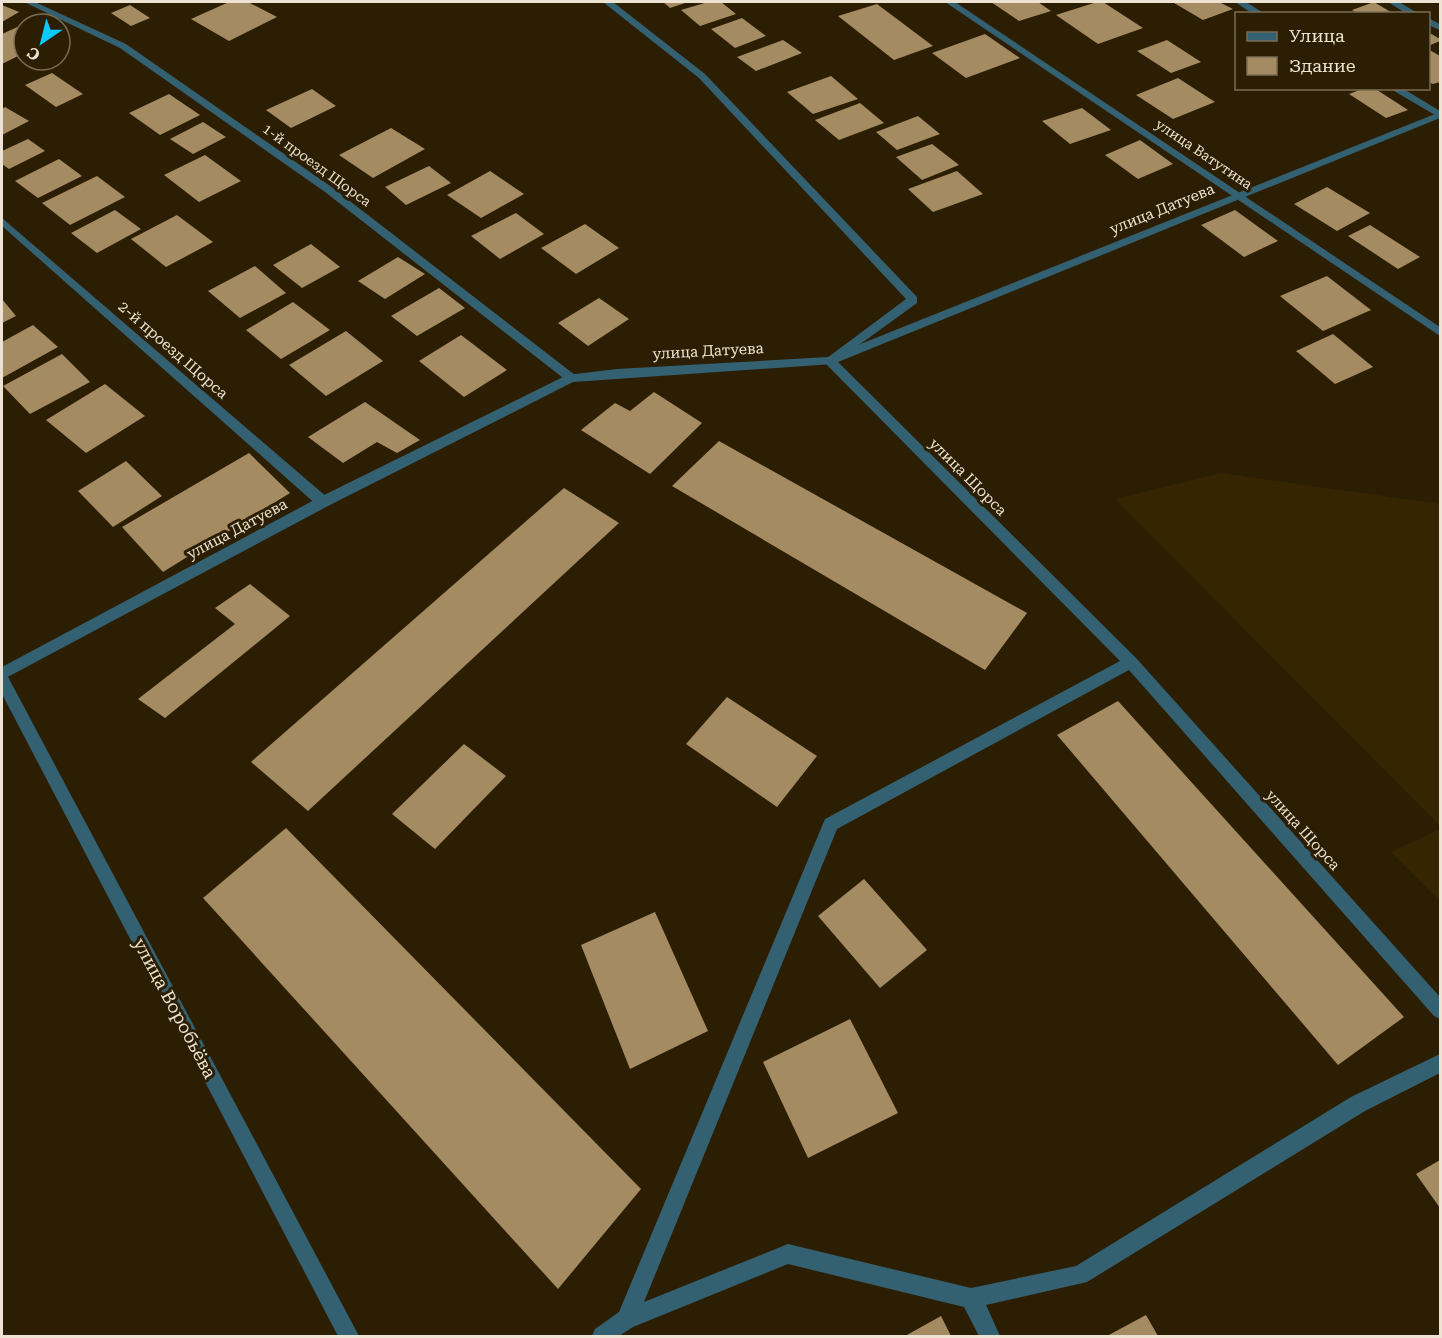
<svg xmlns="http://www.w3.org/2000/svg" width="1442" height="1338" font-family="'Roboto Serif',serif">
	<rect width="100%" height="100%" fill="#2c1e03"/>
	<g fill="#362501">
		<polygon points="1221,473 1440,504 1440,826 1115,499"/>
		<polygon points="1440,829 1440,901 1391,852"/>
	</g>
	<g fill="#a48b61">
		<polygon points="229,2 248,2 277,17 229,41 191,19"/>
		<polygon points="663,2 688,2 670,8"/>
		<polygon points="708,2 721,2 736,14 700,26 681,10"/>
		<polygon points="991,2 1038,2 1051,11 1019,21"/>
		<polygon points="1097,2 1103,2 1143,28 1098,44 1056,15"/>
		<polygon points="1178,2 1219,2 1233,9 1203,20 1174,3"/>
		<polygon points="1374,2 1394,14 1358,14 1352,10"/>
		<polygon points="877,4 933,46 894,60 838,16"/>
		<polygon points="2,5 19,12 2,22"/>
		<polygon points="130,5 150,18 131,26 111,13"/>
		<polygon points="742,18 766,36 735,48 711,29"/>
		<polygon points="33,20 40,24 24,24 24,53 2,64 2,34"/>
		<polygon points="1428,32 1440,39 1440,41 1428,46"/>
		<polygon points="985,34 1020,58 966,78 932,53"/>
		<polygon points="783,40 802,53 756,71 737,57"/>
		<polygon points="1167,40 1201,62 1171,73 1137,51"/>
		<polygon points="1428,49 1440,56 1440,82 1433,84 1428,82"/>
		<polygon points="52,73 83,94 56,107 25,85"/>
		<polygon points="831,76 858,99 813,114 787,92"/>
		<polygon points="1178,78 1215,102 1173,119 1136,95"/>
		<polygon points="1365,88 1374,88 1408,110 1386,118 1349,94"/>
		<polygon points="312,89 336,106 291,128 266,110"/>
		<polygon points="169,94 200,115 160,135 129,113"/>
		<polygon points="860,103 884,123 839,140 815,120"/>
		<polygon points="5,107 29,121 2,135 2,109"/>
		<polygon points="1082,108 1111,130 1070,144 1042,121"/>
		<polygon points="918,116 940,134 897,150 876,132"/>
		<polygon points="203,122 226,137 193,154 170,139"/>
		<polygon points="391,128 425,149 373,178 339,155"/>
		<polygon points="28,139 45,151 9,169 2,164 2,151"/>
		<polygon points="1140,140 1173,164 1138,179 1105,155"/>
		<polygon points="932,144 959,165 922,180 896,157"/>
		<polygon points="205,155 241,181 199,202 164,175"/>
		<polygon points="59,159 82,176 38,198 15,181"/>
		<polygon points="429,166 451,183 406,205 385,187"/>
		<polygon points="490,171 524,194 481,218 447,195"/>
		<polygon points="957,171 983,194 933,212 908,189"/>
		<polygon points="97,176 125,197 70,225 42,203"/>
		<polygon points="1327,187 1370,213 1337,231 1294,204"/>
		<polygon points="115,210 141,229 97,253 71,233"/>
		<polygon points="1235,210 1278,241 1244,257 1201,225"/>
		<polygon points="516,213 544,234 500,259 471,236"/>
		<polygon points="177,215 213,242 166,267 131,239"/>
		<polygon points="585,224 619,248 576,274 541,248"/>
		<polygon points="1370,225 1420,257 1398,269 1348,236"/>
		<polygon points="311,244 340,267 302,288 273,265"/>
		<polygon points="398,257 425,274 385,299 358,281"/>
		<polygon points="255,266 286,293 240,318 208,291"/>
		<polygon points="1327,276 1371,310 1323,331 1280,296"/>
		<polygon points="439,288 465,308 417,336 391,316"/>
		<polygon points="599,298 629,319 588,346 558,323"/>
		<polygon points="2,299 16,316 2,323"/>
		<polygon points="293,302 330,330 281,359 246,330"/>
		<polygon points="33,325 58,347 2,378 2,342"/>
		<polygon points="346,331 383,361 326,396 289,365"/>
		<polygon points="1333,334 1373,367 1335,384 1296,351"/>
		<polygon points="461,335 507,370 464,397 419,361"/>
		<polygon points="62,354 90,382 30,414 3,386"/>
		<polygon points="105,384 145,416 86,453 46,420"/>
		<polygon points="654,392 702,423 650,474 581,430 615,403 630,411"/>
		<polygon points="365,402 420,440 397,453 377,442 343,463 308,437"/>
		<polygon points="719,441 1027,613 985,670 672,486"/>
		<polygon points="249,453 290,493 163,572 122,527"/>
		<polygon points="126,461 162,496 113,527 78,491"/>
		<polygon points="564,488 619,523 308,811 251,762"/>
		<polygon points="250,584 290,616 165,718 138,699 235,624 215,608"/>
		<polygon points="727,697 817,756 777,807 686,744"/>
		<polygon points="1118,701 1404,1017 1338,1065 1057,735"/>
		<polygon points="464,744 506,776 435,849 392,814"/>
		<polygon points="286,828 641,1189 558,1289 203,898"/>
		<polygon points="864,879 927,950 880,988 818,916"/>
		<polygon points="655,912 708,1031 630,1069 581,945"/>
		<polygon points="850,1019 898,1113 808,1158 763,1062"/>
		<polygon points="1440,1160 1440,1208 1416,1174"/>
		<polygon points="1146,1315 1158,1336 1107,1336"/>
		<polygon points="941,1316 951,1336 905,1336"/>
	</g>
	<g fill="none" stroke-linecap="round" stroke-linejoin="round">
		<g fill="#336171" fill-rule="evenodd">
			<polygon points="24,2 35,2 126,44 333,188 575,375 577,378 575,381 567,381 325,192 120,48"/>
			<polygon points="603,2 613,2 705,74 917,297 917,303 837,361 1136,658 1440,997 1440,1019 1434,1016 1129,670 837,829 644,1302 788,1244 971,1288 1076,1266 1351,1097 1440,1054 1440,1073 1365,1111 1087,1282 986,1305 1000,1336 979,1336 964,1307 788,1264 633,1327 619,1336 592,1336 595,1329 619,1312 825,819 1120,661 823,361 906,299 699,78"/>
			<polygon points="945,2 955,2 1440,327 1440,336"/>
			<polygon points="1235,2 1246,2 1265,14 1253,14"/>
			<polygon points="1388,2 1399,2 1419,14 1407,14"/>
			<polygon points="1428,18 1440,24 1440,30 1428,25"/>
			<polygon points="1389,88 1402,88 1440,111 1440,118"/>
			<polygon points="2,218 328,498 330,502 328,506 318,506 2,226"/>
			<polygon points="2,674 7,675 359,1336 338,1336 2,694"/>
		</g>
		<polygon fill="#336171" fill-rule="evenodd" points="1440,112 1440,118 833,364 573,382 328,506 2,680 2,667 318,498 567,375 617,369 828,357"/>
	</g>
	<g text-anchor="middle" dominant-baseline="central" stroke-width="6" stroke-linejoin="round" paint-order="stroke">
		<g font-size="14" fill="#ece3d3" stroke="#2c1e03">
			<text transform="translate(1204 154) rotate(34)">улица Ватутина</text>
			<text transform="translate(317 165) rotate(36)">1-й проезд Щорса</text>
		</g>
		<g font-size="15" fill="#ece3d3" stroke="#2c1e03">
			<text transform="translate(1162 209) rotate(-22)">улица Датуева</text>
			<text transform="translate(173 350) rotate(41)">2-й проезд Щорса</text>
			<text transform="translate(708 351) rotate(-3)">улица Датуева</text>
			<text transform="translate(968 477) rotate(45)">улица Щорса</text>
			<text transform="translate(237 529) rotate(-28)">улица Датуева</text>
			<text transform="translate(1303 830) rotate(48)">улица Щорса</text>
		</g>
		<g font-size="18" fill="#ece3d3" stroke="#2c1e03">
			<text transform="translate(175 1008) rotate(62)">улица Воробьёва</text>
		</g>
	</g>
	<rect width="1442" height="1338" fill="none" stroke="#ece3d3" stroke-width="6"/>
	<rect x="1235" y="12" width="195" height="78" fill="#2c1e03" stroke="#796d56" stroke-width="1.5"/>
	<rect x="1247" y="32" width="30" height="9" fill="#336171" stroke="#796d56" stroke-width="1.5"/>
	<text x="1289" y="42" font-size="18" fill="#ece3d3">Улица</text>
	<rect x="1247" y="57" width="30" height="18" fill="#a48b61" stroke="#796d56" stroke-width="1.5"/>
	<text x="1289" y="72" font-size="18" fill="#ece3d3">Здание</text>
	<g transform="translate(42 42) rotate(215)"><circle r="28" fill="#2c1e03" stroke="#796d56" stroke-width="1.5"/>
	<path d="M0-4.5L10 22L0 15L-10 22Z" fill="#09cafa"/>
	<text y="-9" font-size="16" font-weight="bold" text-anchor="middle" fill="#ece3d3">С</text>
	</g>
</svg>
